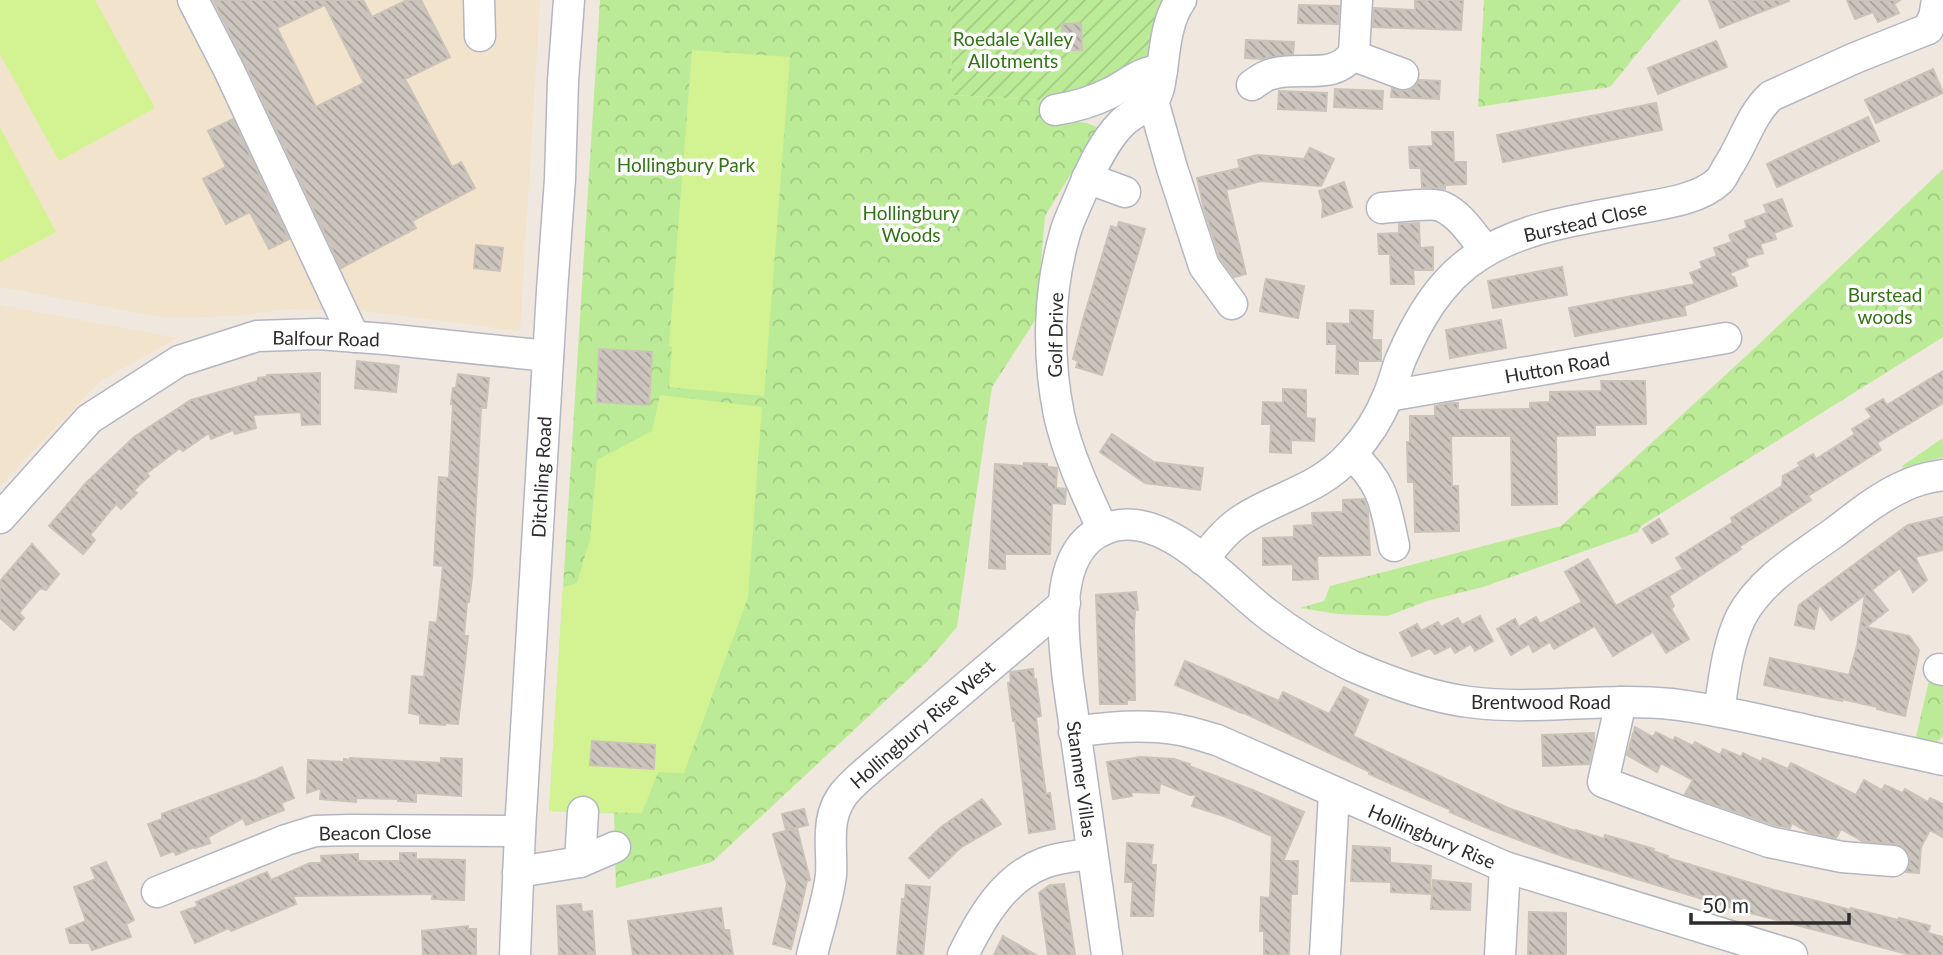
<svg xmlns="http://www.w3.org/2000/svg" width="1943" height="955" font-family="Lato,sans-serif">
	<defs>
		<pattern id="forest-crowns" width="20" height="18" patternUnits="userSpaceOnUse" patternTransform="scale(1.75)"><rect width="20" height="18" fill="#bceb97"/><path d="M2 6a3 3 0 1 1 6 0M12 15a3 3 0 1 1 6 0" fill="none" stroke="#a2ca82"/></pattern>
		<pattern id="garden-furrows" width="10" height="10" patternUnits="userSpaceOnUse" patternTransform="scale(1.75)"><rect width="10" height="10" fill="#bceb97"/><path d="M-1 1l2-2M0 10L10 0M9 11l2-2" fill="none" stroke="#a2ca82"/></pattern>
		<pattern id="building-back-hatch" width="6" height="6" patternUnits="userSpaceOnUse" patternTransform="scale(1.75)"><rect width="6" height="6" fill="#cbc5bd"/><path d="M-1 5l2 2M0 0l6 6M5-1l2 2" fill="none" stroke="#a5a09a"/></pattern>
	</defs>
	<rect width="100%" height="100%" fill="#f0e7df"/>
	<g fill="#f2e3cd">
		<polygon points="0,0 540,0 520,331 357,310 285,309 239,316 165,318 0,287"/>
		<polygon points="0,305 177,338 100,381 0,486"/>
	</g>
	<polygon fill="#bceb97" points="1943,438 1943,457 1903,468 1902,466"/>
	<g fill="url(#forest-crowns)">
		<polygon points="600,0 951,0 952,95 1040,100 1056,119 1087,123 1099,128 1045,216 1036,319 992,387 957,627 927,662 712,862 616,888 614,813 549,811"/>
		<polygon points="1484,0 1681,0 1610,87 1478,107"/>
		<polygon points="1943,169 1943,337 1641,526 1638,532 1483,587 1427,601 1388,616 1338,614 1300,608 1324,601 1330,586 1561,526 1757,346"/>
		<polygon points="1930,676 1943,679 1943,736 1937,742 1916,737"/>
	</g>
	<polygon fill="url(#garden-furrows)" points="951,0 1170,0 1149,55 1098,82 1040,100 952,95"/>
	<g fill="#d3f392">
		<polygon points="0,0 95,0 155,108 59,161 0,54"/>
		<polygon points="692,50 790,57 764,396 669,387 672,347 669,346"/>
		<polygon points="0,127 56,232 0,262"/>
		<polygon points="660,395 762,407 748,597 684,773 658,772 642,813 549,811 563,587 577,583 590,539 597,460 652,431"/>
	</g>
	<g fill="url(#building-back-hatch)" stroke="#ccc3b8" stroke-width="2" fill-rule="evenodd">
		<path d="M 213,0 L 363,0 L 372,17 L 407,0 L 421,0 L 450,57 L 405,79 L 452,167 L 461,162 L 475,188 L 412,221 L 416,228 L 341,268 L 245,63 ZM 325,5 L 364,83 L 316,107 L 277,28 Z"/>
		<polygon points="1415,0 1463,0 1461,30 1373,27 1374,8 1415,10"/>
		<polygon points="1709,0 1788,0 1789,1 1720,28"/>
		<polygon points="1847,0 1900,0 1894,4 1899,13 1878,22 1873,12 1855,19"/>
		<polygon points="1299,5 1339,6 1338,24 1298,23"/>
		<polygon points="1081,23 1082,50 1063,50 1062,24"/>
		<polygon points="1246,40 1294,42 1293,54 1261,59 1245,58"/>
		<polygon points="1716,41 1727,67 1658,94 1648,68"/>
		<polygon points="1933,69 1943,93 1876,123 1865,100"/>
		<polygon points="1419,80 1440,81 1439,99 1391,97 1392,88 1407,91 1415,87"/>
		<polygon points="1335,89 1383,91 1382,109 1334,107"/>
		<polygon points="1279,91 1327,93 1326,111 1278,109"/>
		<polygon points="1656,103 1662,130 1503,162 1497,135"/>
		<polygon points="1868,117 1879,141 1777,187 1767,164"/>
		<polygon points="233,119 289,239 269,249 250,212 226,224 203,179 226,167 208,131"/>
		<polygon points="1432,132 1453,132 1454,162 1466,162 1466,184 1445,185 1445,189 1422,187 1421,168 1410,168 1409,147 1433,146"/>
		<polygon points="1310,148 1334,159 1321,186 1261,181 1226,190 1246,274 1234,277 1220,258 1204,209 1197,178 1240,168 1238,160 1257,155 1304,159"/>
		<polygon points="1344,182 1352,207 1322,217 1323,204 1319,191"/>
		<polygon points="1782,199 1792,226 1774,233 1776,239 1760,244 1763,253 1745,259 1748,266 1730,273 1732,277 1734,277 1737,286 1684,306 1686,315 1575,336 1569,308 1695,284 1690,273 1703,268 1700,262 1717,256 1714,248 1732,242 1729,235 1747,228 1745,221 1767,213 1764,205"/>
		<polygon points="1119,222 1145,229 1102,375 1076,367 1078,361 1073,359 1083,320 1111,226 1117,228"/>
		<polygon points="1419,223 1420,248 1433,247 1433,270 1413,270 1414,284 1391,284 1390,254 1379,254 1378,234 1399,233 1399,224"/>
		<polygon points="476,245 503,248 500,271 474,268"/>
		<polygon points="1562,267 1567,295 1493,308 1488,281"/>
		<polygon points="1266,279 1304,286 1298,318 1260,311"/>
		<polygon points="1350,310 1373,311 1372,340 1381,340 1381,361 1358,361 1358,374 1336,373 1337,344 1327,344 1327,323 1350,324"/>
		<polygon points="1501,320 1506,348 1450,358 1446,330"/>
		<polygon points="599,349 652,352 649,405 597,402"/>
		<polygon points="357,361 399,366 396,392 355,388"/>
		<polygon points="1943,371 1943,403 1877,443 1881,450 1808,496 1811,500 1739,547 1741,549 1669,596 1674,606 1671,609 1689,639 1666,653 1653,632 1613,656 1595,626 1554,649 1550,642 1533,652 1529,644 1511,655 1497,629 1515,619 1519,627 1536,617 1540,624 1582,602 1565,572 1588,559 1616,606 1683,569 1676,558 1733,522 1731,518 1782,486 1783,476 1800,466 1798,463 1813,454 1816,459 1855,434 1852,429 1872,417 1866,409 1883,399 1887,405"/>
		<polygon points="320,373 320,424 302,425 301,412 253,415 256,428 235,434 233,430 211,439 209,433 183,451 180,448 147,473 149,476 134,490 137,493 121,509 116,504 90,535 95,540 83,554 49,526 86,483 134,437 191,400 258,381 258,378 267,377 267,375"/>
		<polygon points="458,374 489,378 486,408 481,408 472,577 469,602 467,602 464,636 468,636 458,724 445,723 445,725 420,723 420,715 409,713 412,676 424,677 430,622 437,623 443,566 434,565 439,477 449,478 453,404 451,404 453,388 456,388"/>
		<polygon points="1601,381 1645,381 1646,424 1595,425 1595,435 1556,436 1557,504 1512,505 1511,436 1451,436 1452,486 1458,486 1459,531 1415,532 1414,482 1408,482 1407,442 1410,442 1410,416 1435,416 1435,406 1451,403 1458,403 1458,410 1530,409 1530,403 1550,402 1550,392 1602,391"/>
		<polygon points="1283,389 1306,390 1306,418 1315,419 1314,441 1291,440 1291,453 1270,452 1271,424 1262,424 1263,402 1283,403"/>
		<polygon points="1112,434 1154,462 1203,468 1200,490 1145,483 1100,452"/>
		<polygon points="1024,463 1047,464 1047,467 1057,468 1056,488 1066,489 1065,504 1052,503 1050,554 1005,554 1005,569 989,568 995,464 1024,466"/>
		<polygon points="1364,499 1368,511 1370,555 1317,556 1318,579 1293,580 1293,564 1263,565 1263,538 1294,537 1294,526 1313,525 1312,513 1343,512 1343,500"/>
		<polygon points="1943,517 1943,550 1915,557 1927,580 1913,592 1900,568 1872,590 1888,610 1866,627 1909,636 1919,650 1905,716 1877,709 1877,707 1842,699 1842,701 1764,685 1770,658 1849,675 1857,646 1865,595 1831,620 1819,604 1814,629 1795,625 1799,605 1908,525"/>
		<polygon points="1659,519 1668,534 1652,543 1643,529"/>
		<polygon points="32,544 59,574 46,590 40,588 19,613 24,618 14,630 0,618 0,581"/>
		<polygon points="1136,592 1138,610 1135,610 1134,629 1135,700 1127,700 1127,704 1100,704 1096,595"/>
		<polygon points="1480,616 1493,641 1475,651 1471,644 1455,653 1451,646 1435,654 1430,648 1412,656 1400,633 1417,624 1421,631 1438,622 1441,627 1458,618 1462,625"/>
		<polygon points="1185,661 1279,701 1283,692 1329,714 1344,687 1368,700 1353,736 1508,808 1575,831 1576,830 1604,839 1605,835 1654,849 1653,851 1668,856 1668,858 1774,890 1851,910 1851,908 1898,920 1899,918 1930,926 1928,933 1943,937 1943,955 1911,955 1735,909 1562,856 1487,828 1450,812 1451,810 1369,774 1370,772 1242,712 1242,713 1175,685"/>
		<polygon points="1033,669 1034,680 1036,679 1041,716 1036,717 1042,767 1046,794 1050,793 1055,829 1029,833 1015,721 1013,721 1008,683 1011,682 1010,672"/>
		<polygon points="1635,727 1653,737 1656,732 1673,741 1675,737 1693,746 1695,742 1720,755 1723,749 1741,757 1743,753 1761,762 1763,758 1788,769 1791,763 1856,795 1864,780 1882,790 1885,785 1902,793 1905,789 1928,802 1930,798 1943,804 1943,837 1930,830 1921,847 1919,873 1906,872 1910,863 1909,854 1903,847 1895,844 1862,841 1841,829 1836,838 1808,832 1792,823 1790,828 1774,825 1694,798 1685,794 1693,780 1661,763 1657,772 1627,755"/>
		<polygon points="1594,733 1594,741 1589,764 1543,766 1542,735"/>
		<polygon points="592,741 655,745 654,769 590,765"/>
		<polygon points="1141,757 1174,759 1190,764 1189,766 1255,791 1304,812 1283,861 1298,861 1297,894 1291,894 1289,955 1264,955 1264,931 1260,931 1261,897 1270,898 1272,836 1224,816 1192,806 1196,795 1190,795 1160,783 1159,793 1131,792 1132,796 1113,799 1107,762"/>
		<polygon points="350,758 441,763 441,758 462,759 461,796 416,793 416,802 398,801 398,799 356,798 356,802 320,799 321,788 307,793 308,760 344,762 344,759 350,760"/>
		<polygon points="282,767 294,798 281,803 284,810 246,825 243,818 208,837 210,843 195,848 194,847 176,855 174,851 161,856 148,824 162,819 162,814 254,780"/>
		<polygon points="982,799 1001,824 960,848 929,878 909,858 941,827"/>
		<polygon points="804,809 808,825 786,830 782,814"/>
		<polygon points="797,828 810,880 807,881 791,949 773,944 787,884 773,834"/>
		<polygon points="1127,843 1153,845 1151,865 1156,865 1153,916 1131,916 1133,882 1125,882"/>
		<polygon points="1353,846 1390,848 1390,863 1431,866 1430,894 1391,892 1391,882 1351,881"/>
		<polygon points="400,853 416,853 416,859 465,860 464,900 432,899 433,894 293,896 296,904 231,931 229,928 195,943 181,912 198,906 196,902 267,872 271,880 310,863 322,863 321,856 358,854 358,861 400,861"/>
		<polygon points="106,862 134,920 126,924 131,937 92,950 89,943 70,943 66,929 86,921 74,887 96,879 91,868"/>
		<polygon points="1433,880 1471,884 1470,910 1431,909"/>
		<polygon points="1064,884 1075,955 1048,955 1039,893 1050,885"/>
		<polygon points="906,885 930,887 923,955 897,955 902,899 905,899"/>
		<polygon points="581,904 582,912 592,911 595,955 559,955 557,906"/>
		<polygon points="721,908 724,930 729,930 733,955 633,955 628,921"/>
		<polygon points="1529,912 1566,913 1566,955 1528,955"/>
		<polygon points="468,926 468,929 476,929 476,955 423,955 422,931"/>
		<polygon points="1003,936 1036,955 994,955"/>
	</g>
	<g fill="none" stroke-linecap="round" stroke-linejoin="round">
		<g stroke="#b3b7c2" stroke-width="33">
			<g id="minor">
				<polyline points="193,0 229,70 354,337"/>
				<polyline points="479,0 480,36"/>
				<path d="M 1181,0 C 1167,19 1165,47 1162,70 C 1160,81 1160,91 1153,101 L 1172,168 L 1204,266 L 1232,304"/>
				<polyline points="1357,0 1354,53 1357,57 1403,74"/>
				<polyline points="1928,29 1934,17 1937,0"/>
				<path d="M 1252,85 C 1258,81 1265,75 1272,74 C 1301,65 1334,82 1354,53"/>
				<path d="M 1055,110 C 1074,107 1092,102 1110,93 C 1128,84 1141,71 1162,70"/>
				<polyline points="1087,178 1125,192"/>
				<path d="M 1382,208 C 1395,207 1434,202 1443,207 C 1462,216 1473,236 1486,251"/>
				<polyline points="1388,396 1726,338"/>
				<path d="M 1351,454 C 1384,484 1385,504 1394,546"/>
				<polyline points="0,518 89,419 179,361 257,336 318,334 385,339 548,356"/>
				<path d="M 1103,530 C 1086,493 1068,455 1059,415 C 1047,355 1048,290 1066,230 C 1070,217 1077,204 1082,191 C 1092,167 1104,141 1122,123 C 1131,114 1143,109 1153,101"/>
				<path d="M 1203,560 C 1215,544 1226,530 1243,519 C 1281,495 1319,490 1351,454 C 1366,438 1380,416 1388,396 C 1393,385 1396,372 1400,361 C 1417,321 1440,280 1478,256 C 1521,228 1575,220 1624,211 C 1652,205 1697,202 1719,181 C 1722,178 1725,172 1727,168 C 1743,145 1750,115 1771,96 L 1855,58 L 1928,29"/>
				<polyline points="1939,669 1943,670"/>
				<polyline points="1621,702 1603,782 1688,814 1769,842 1842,857 1893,861"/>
				<path d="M 1719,711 C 1724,680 1727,646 1741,617 C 1761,579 1802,556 1835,532 C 1856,516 1878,498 1902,487 C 1915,480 1929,477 1943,475"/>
				<path d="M 1074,732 C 1107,727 1141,724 1174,729 C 1189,731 1203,736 1217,740 L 1505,867 L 1792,955"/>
				<polyline points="580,862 583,812"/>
				<polyline points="518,872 580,862 615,847"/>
				<polyline points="157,892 286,840 315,831 349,830 520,831"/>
				<polyline points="515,955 520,831 552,291 560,179 563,81 569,0"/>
				<path d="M 812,955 C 818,930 828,900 831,875 C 832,861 830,846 831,831 C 832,798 851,785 874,765 L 1065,603"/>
				<path d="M 963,955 C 981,918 1004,878 1044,863 C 1059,857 1077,856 1092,854"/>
				<path d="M 1107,955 L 1068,680 C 1063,631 1050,542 1114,526 C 1168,513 1227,583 1266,613 C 1293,634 1321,651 1352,666 C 1389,682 1429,697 1469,702 C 1536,711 1604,697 1671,704 C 1716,709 1759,720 1802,729 C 1849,740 1896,749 1943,760"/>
				<polyline points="1325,955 1334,793"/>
				<polyline points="1500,955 1505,867"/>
			</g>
		</g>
		<use href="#minor" stroke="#fff" stroke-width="30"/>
	</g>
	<g text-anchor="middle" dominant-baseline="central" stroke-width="7" stroke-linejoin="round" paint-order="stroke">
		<g font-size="19" fill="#317414" stroke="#fff">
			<text x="1013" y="38">Roedale Valley<tspan x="1013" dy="22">Allotments</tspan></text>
			<text x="686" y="164">Hollingbury Park</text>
			<text x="911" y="212">Hollingbury<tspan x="911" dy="22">Woods</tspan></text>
			<text x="1885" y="294">Burstead<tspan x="1885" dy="22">woods</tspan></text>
		</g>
		<g font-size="19" fill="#2d2d2d" stroke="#fff">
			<text transform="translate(1585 221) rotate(-13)">Burstead Close</text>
			<text transform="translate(1055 335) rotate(-89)">Golf Drive</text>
			<text transform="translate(326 338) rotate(1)">Balfour Road</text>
			<text transform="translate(1557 367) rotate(-10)">Hutton Road</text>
			<text transform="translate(541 477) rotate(-87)">Ditchling Road</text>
			<text x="1541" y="701">Brentwood Road</text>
			<text transform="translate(922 724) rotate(-41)">Hollingbury Rise West</text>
			<text transform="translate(1082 779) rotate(82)">Stanmer Villas</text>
			<text transform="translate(375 832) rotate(-1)">Beacon Close</text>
			<text transform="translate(1432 836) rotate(23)">Hollingbury Rise</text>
		</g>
	</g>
	<path d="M1691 913v10h158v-10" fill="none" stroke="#2d2d2d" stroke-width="3.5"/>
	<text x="1702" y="913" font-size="21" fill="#2d2d2d" stroke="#ffffff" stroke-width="5" paint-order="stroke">50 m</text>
</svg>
